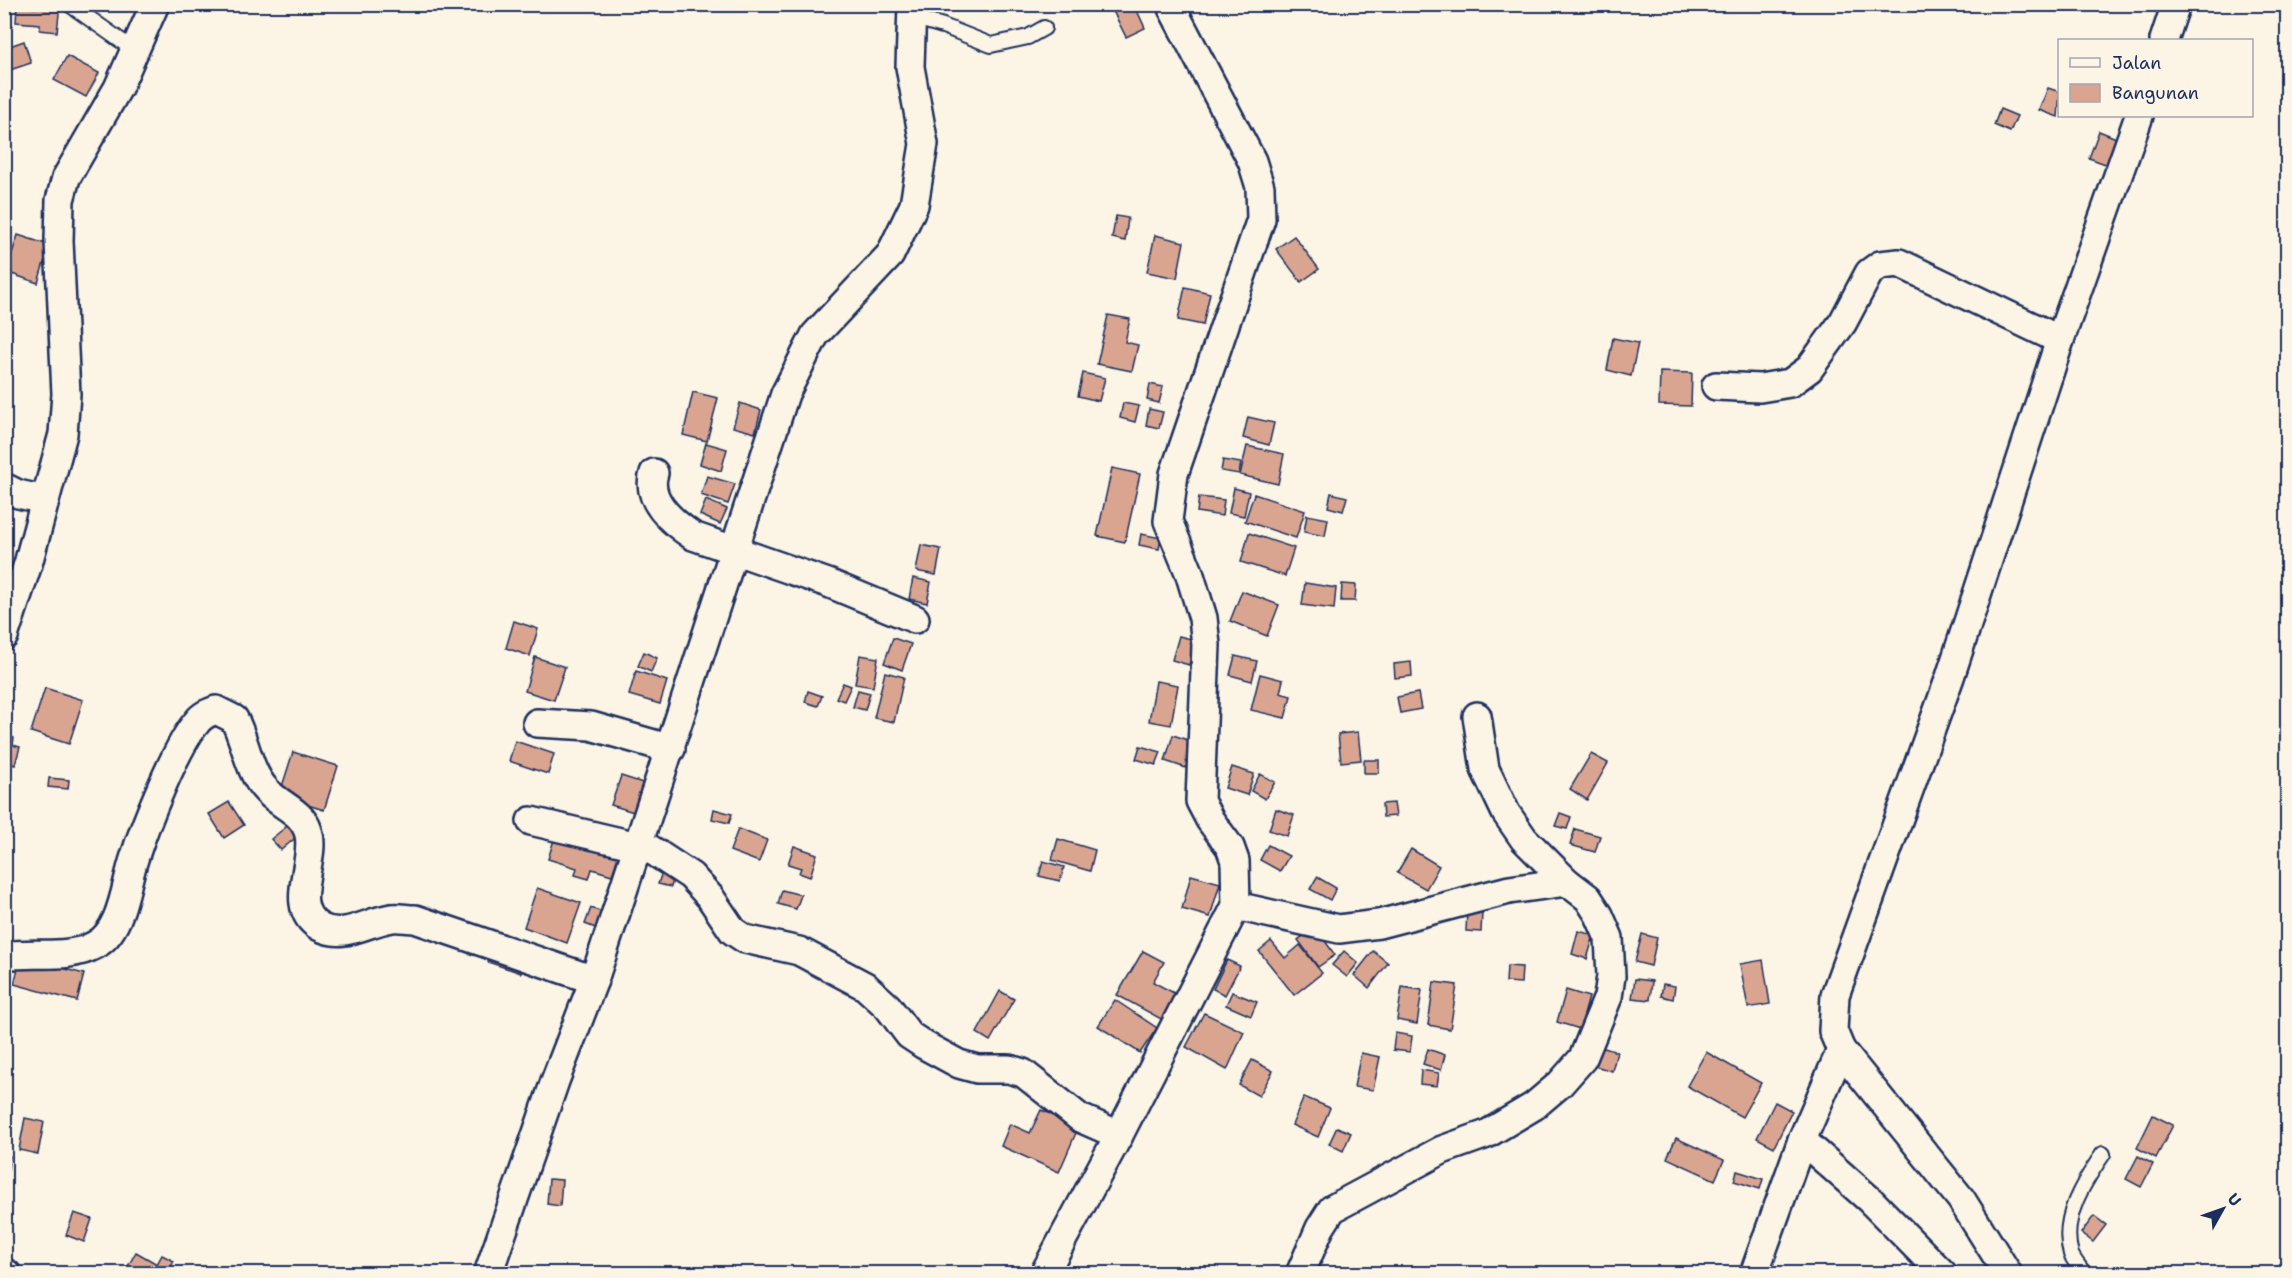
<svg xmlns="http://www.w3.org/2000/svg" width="2292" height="1278" font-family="'Shantell Sans',sans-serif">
	<rect width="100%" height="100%" fill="#fcf5e5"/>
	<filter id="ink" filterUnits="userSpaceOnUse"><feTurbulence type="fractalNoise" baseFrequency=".0167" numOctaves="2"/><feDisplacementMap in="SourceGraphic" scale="12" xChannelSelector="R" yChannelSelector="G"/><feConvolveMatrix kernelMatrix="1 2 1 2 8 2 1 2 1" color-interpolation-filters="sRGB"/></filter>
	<g filter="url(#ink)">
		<g fill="#daa590" stroke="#1b2f5e" stroke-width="1.5">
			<polygon points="36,4 60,5 57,32 40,30 40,24 16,22 17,6 36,8"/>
			<polygon points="1127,4 1134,4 1145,28 1126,37 1113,11"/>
			<polygon points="24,41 31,63 4,72 4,48"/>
			<polygon points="67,56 99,73 86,97 54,80"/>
			<polygon points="2048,88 2060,92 2058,117 2039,110"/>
			<polygon points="2000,109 2017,116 2010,132 1994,125"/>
			<polygon points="2099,131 2121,140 2111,166 2089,158"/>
			<polygon points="1116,216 1128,218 1125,241 1112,238"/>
			<polygon points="18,235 49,245 38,283 6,272"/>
			<polygon points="1155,235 1184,242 1177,278 1147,272"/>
			<polygon points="1294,236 1319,269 1301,282 1276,249"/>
			<polygon points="1185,287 1210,293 1203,325 1178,320"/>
			<polygon points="1108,315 1130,319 1125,342 1138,345 1132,371 1097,364"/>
			<polygon points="1613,338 1638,343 1631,376 1607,370"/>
			<polygon points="1660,372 1692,373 1691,406 1659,405"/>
			<polygon points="1083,373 1105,378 1099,401 1078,396"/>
			<polygon points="1150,384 1163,387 1159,403 1147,400"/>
			<polygon points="693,392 718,398 707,441 683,435"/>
			<polygon points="740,403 761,410 755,433 733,427"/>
			<polygon points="1123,403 1139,406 1135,422 1120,418"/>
			<polygon points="1149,409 1163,412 1159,428 1146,425"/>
			<polygon points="1248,417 1274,423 1269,445 1243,438"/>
			<polygon points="706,443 727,449 721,471 700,464"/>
			<polygon points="1247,446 1284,454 1278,484 1240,475"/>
			<polygon points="1223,460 1241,463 1239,474 1221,471"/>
			<polygon points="1112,468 1140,474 1125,542 1097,536"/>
			<polygon points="707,476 735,484 728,504 701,495"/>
			<polygon points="1234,488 1249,492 1244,516 1229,513"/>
			<polygon points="1331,493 1347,497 1343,511 1328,507"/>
			<polygon points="1254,494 1305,511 1296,538 1245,521"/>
			<polygon points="1199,497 1224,500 1222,516 1197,512"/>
			<polygon points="706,500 727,509 720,524 700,515"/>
			<polygon points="1307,515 1328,519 1325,536 1304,532"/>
			<polygon points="1249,533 1294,548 1285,576 1241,562"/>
			<polygon points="1141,534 1161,538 1159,549 1139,545"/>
			<polygon points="921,545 941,549 936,575 916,571"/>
			<polygon points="913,578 931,582 927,603 909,599"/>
			<polygon points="1305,583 1336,588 1334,609 1302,605"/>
			<polygon points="1342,584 1356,585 1355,601 1341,601"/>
			<polygon points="1242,591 1279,605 1267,636 1230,621"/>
			<polygon points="514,621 538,629 530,656 506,648"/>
			<polygon points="1179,636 1195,640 1189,665 1172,660"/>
			<polygon points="893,638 911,644 902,670 884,663"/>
			<polygon points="644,652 657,658 651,672 638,666"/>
			<polygon points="860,655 878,658 873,687 855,684"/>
			<polygon points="1235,656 1257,661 1252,681 1230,675"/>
			<polygon points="535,657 565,667 554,700 525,691"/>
			<polygon points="1411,662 1412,676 1395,678 1394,664"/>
			<polygon points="636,671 667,681 660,704 629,695"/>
			<polygon points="885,672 904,677 894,722 874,718"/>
			<polygon points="1260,674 1283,680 1280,693 1291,696 1285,718 1251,710"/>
			<polygon points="1156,681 1178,685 1171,725 1149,721"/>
			<polygon points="843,683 851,686 844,701 836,698"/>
			<polygon points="45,688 83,700 69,744 31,732"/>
			<polygon points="858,690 870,693 865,710 853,707"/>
			<polygon points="808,691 822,696 818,706 805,702"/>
			<polygon points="1418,693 1421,709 1400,713 1397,697"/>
			<polygon points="1358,732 1361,760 1341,762 1338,734"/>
			<polygon points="4,734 14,738 13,745 20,747 15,765 4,762"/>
			<polygon points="1173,735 1197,743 1189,769 1165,761"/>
			<polygon points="515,741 554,754 548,774 509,761"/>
			<polygon points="1140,746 1161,752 1156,765 1136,759"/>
			<polygon points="293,752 338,766 324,810 279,796"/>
			<polygon points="1591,754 1608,763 1587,800 1570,789"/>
			<rect x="1364" y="760" width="15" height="13"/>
			<polygon points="1232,767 1254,774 1247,795 1225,788"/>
			<polygon points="1260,774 1275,782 1265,799 1251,791"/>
			<polygon points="621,776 646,784 637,813 611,805"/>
			<polygon points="49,778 69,780 68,789 48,787"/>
			<polygon points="229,802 244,825 224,838 209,814"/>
			<polygon points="1394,803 1396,816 1383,817 1382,804"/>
			<polygon points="714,809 732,814 729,823 712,819"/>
			<polygon points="1276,809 1294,815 1287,836 1269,830"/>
			<polygon points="1560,813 1571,817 1567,829 1555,826"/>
			<polygon points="291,823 300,834 281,850 271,839"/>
			<polygon points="558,827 619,854 612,875 592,869 589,879 575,875 577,868 548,859"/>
			<polygon points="738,829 767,840 759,862 730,851"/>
			<polygon points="1575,829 1600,836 1595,852 1570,845"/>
			<polygon points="1058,839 1095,850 1090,871 1052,860"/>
			<polygon points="1268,845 1289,856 1280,871 1260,860"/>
			<polygon points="794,846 817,854 810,877 799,873 801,868 788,864"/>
			<polygon points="1411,849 1439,866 1426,889 1397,873"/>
			<polygon points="1043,861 1064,867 1060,881 1039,876"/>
			<polygon points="664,866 676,869 671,887 658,884"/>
			<polygon points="1191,875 1220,883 1210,917 1182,909"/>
			<polygon points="1317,877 1336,888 1330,900 1310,889"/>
			<polygon points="537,888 581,903 567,943 524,927"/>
			<polygon points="782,890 801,895 796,909 778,904"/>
			<polygon points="591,908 607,914 601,930 585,924"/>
			<polygon points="1467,911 1482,912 1481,932 1466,931"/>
			<polygon points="1315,927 1335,955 1318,967 1298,940"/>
			<polygon points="1578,931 1594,935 1587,959 1572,954"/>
			<polygon points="1642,934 1657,938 1651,966 1635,962"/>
			<polygon points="1271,941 1285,958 1300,945 1322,973 1294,995 1259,951"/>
			<polygon points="493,948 525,960 521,973 488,962"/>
			<polygon points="1143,951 1164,962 1153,982 1176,994 1163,1020 1117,995"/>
			<polygon points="1344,951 1358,963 1347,977 1332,965"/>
			<polygon points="1373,951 1388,963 1369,988 1354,975"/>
			<polygon points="21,957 84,974 77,1001 14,984"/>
			<polygon points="1227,960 1240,966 1225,995 1213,989"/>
			<polygon points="1763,960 1770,1004 1748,1008 1740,964"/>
			<polygon points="1507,966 1522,967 1521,983 1506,982"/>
			<polygon points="1635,979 1652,981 1650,1000 1632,998"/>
			<polygon points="1434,982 1457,985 1450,1029 1428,1025"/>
			<polygon points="1663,984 1675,986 1673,999 1661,996"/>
			<polygon points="1402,987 1422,990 1417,1024 1397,1020"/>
			<polygon points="1566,990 1589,997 1580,1029 1557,1022"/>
			<polygon points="1000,991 1014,999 990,1041 977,1033"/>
			<polygon points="1232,992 1257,1002 1251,1016 1226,1005"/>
			<polygon points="1115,1000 1157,1028 1140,1053 1098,1026"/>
			<polygon points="1204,1013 1244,1032 1227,1070 1186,1047"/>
			<polygon points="1395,1033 1412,1036 1410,1052 1393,1050"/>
			<polygon points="1601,1047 1617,1052 1612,1071 1595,1066"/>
			<polygon points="1428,1049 1445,1055 1441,1070 1423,1064"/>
			<polygon points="1706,1052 1761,1083 1742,1117 1687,1086"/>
			<polygon points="1361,1053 1380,1057 1373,1090 1354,1087"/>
			<polygon points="1252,1060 1273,1071 1259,1096 1239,1085"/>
			<polygon points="1421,1070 1439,1073 1437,1086 1420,1084"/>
			<polygon points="1304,1097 1330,1108 1318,1137 1292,1125"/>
			<polygon points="1775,1102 1792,1111 1774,1147 1757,1138"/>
			<polygon points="1041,1110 1079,1126 1059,1172 1001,1146 1010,1124 1030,1133"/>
			<polygon points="2153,1115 2173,1125 2156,1158 2137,1148"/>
			<polygon points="25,1118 44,1122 38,1154 19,1150"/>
			<polygon points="1337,1127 1351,1133 1343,1151 1329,1144"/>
			<polygon points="1676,1138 1724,1160 1715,1180 1667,1158"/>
			<polygon points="4,1155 10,1156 8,1169 4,1168"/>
			<polygon points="2138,1156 2153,1164 2141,1187 2126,1179"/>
			<polygon points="1737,1171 1763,1179 1760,1189 1734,1181"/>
			<polygon points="549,1179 562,1180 560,1206 547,1204"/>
			<polygon points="74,1213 92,1219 84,1242 66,1235"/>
			<polygon points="2094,1216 2106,1225 2093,1242 2081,1233"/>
			<polygon points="136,1252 157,1264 162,1255 174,1261 167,1274 136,1274 127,1268"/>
		</g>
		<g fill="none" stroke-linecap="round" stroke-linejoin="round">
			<g stroke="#1b2f5e" stroke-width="18">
				<g id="service">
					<polyline points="69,4 134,50"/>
					<polyline points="912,17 943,26 991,45 1028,37 1044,28"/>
					<path d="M 2084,1274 C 2080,1267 2073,1260 2071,1254 C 2060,1218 2084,1182 2103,1154"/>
				</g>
			</g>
			<g stroke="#1b2f5e" stroke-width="32">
				<g id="minor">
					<polyline points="2164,40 2176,4"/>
					<polyline points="1716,386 1760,388 1790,383 1809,369 1843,322 1869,273 1880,265 1899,263 2060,340"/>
					<path d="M 654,473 C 645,500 672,522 693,536 L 828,583 L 915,619"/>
					<polyline points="4,487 18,494 45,500"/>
					<polyline points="4,636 28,564 63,434 66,394 59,241 60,200 66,178 118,88 155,4"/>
					<polyline points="537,723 591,726 671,749"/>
					<polyline points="531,821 650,849 691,876 710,897 733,931 745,939 799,951 865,986 888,1007 909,1035 924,1045 959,1064 977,1069 1009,1069 1023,1073 1080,1118 1119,1135"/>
					<polyline points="1236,906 1339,929 1379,924 1509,890 1567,882"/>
					<path d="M 4,956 C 34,951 68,960 95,945 C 122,931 125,886 134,859 C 144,827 176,746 197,722 C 202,715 208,713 216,710 L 234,719 C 246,741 248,771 266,790 C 279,805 302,811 308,831 C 318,859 285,907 320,927 C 344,940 368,921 392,918 C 399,917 407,919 415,919 L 594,980"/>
					<polyline points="1802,1140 1870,1200 1943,1274"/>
					<polyline points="4,1273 7,1274"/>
					<polyline points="488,1274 555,1081 594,980 785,394 815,335 890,255 914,205 924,144 910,67 912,4"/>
					<polyline points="1044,1274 1119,1135 1236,906 1235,861 1230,847 1210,820 1200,801 1206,645 1203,618 1189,572 1168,521 1174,474 1261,219 1260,187 1252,161 1172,8"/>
					<polyline points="1300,1274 1320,1228 1332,1209 1442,1150 1487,1134 1534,1106 1560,1084 1583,1058 1608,997 1611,976 1609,938 1599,915 1588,898 1567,882 1524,839 1506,813 1485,769 1477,716"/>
					<polyline points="1754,1274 1802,1140 1841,1050"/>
					<polyline points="2008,1274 1961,1199 1841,1050 1833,1031 1835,995 1950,677 2060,340 2139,116"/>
				</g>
			</g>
			<use href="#service" stroke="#fcf5e5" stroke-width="14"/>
			<use href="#minor" stroke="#fcf5e5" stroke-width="27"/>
		</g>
	</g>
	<rect width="2292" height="1278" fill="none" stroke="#fcf5e5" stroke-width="24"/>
	<rect x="12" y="12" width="2268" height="1254" fill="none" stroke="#1b2f5e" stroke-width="2" filter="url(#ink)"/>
	<rect x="2058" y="39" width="195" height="78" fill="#fcf5e5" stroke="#a2a6af" stroke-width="1.5"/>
	<rect x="2070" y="58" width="30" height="9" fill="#fcf5e5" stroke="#a2a6af" stroke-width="1.5"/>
	<text x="2112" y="69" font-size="18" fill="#1b2f5e">Jalan</text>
	<rect x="2070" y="84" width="30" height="18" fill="#daa590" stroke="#a2a6af" stroke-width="1.5"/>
	<text x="2112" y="99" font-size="18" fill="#1b2f5e">Bangunan</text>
	<g transform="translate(2223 1209) rotate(50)" stroke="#fcf5e5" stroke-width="4.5" paint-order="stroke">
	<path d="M0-4.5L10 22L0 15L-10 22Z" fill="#1b2f5e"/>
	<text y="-9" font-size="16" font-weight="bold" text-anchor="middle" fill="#1b2f5e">U</text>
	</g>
</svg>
